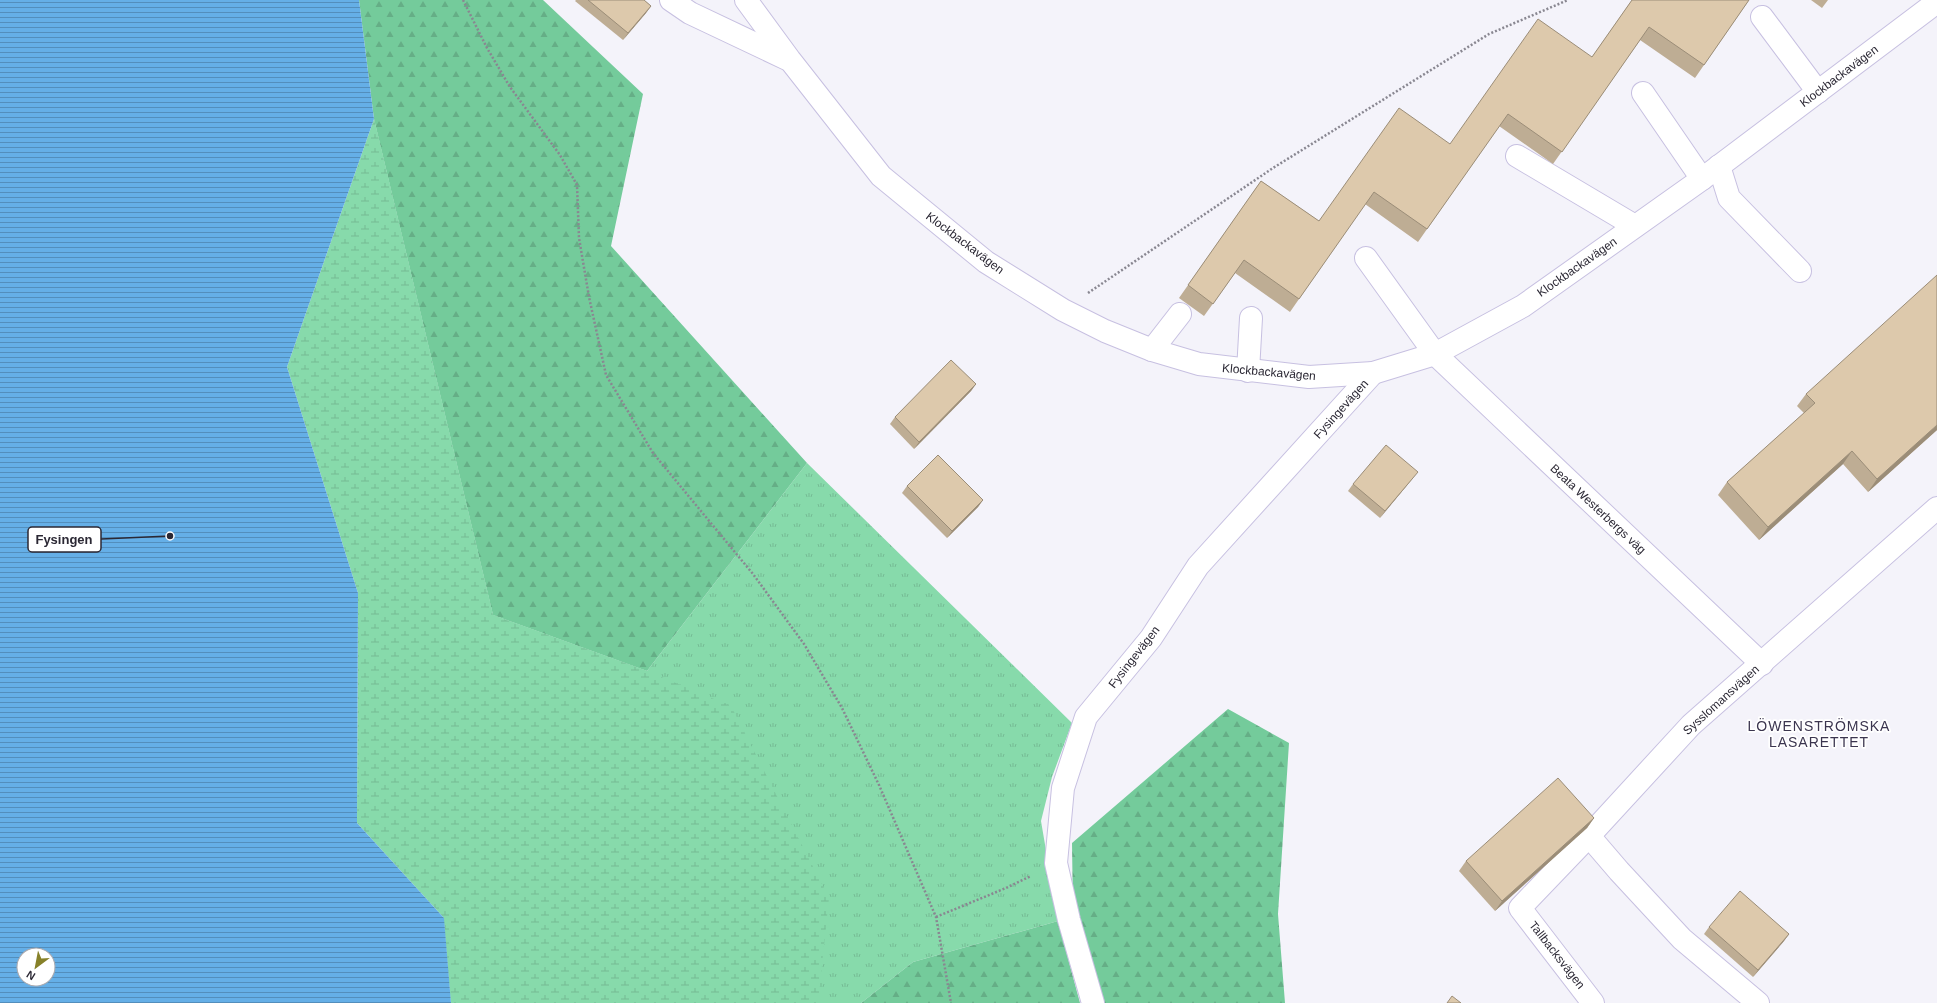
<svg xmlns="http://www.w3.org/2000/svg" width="1937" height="1003" font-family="Helvetica,sans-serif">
	<defs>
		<pattern id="grass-tufts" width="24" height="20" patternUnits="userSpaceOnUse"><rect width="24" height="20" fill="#87daab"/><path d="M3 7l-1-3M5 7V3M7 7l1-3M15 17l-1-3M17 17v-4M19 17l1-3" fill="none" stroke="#75bb94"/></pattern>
		<pattern id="forest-firs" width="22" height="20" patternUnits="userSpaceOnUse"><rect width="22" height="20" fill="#74cb9b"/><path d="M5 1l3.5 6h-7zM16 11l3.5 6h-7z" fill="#65ae86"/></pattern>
		<pattern id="wetland-marsh" width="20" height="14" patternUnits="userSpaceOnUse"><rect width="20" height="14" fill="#87daab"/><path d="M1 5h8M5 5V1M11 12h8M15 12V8" fill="none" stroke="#75bb94"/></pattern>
		<pattern id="water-rules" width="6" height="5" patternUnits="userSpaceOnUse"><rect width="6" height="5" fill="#65afe7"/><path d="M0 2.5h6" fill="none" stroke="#538ebc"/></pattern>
	</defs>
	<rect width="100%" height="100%" fill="#f4f3fa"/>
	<polygon fill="url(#grass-tufts)" points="374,119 493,615 647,671 807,463 1072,723 1052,777 1041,821 1058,921 913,962 861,1003 451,1003"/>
	<g fill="url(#forest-firs)">
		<polygon points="359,0 543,0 643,94 611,246 807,463 647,671 493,615 374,119"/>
		<polygon points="1228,709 1289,743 1278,914 1285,1003 1100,1003 1073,914 1072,843"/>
		<polygon points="1058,921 1080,1003 861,1003 913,962"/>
	</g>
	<polygon fill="url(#wetland-marsh)" points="374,119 493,615 647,671 731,706 829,898 818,1003 451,1003 444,918 357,823 358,593 287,367"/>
	<path fill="url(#water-rules)" fill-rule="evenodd" d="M 0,0 L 359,0 L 374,119 L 287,367 L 358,593 L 357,823 L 444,918 L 451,1003 L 0,1003 ZM 24,955 L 48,955 L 48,979 L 24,979 Z"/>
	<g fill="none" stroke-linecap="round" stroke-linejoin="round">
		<g stroke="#c7c0e1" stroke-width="24">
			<g id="minor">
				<polyline points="671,0 690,13 787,59"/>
				<polyline points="746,0 790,60 881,176 986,262 1063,310 1105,331 1152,350 1199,364 1309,377 1373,373 1435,354 1523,306 1702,179 1937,2"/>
				<polyline points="1762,17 1818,92"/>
				<polyline points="1643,93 1702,179"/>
				<polyline points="1517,156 1635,226"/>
				<polyline points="1719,166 1729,198 1800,271"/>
				<polyline points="1366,258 1435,354 1762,664"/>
				<polyline points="1152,350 1180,314"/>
				<polyline points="1248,371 1251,318"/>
				<polyline points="1589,836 1619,871 1682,939 1758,1003"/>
				<polyline points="1093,1003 1069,920 1056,863 1063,788 1086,717 1151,638 1198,566 1373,373"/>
				<polyline points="1593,1003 1520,908 1589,836 1691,725 1937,508"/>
			</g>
		</g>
		<g stroke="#898791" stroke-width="2.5" stroke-dasharray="2 2" stroke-linecap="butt">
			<polyline points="463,0 487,48 510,87 560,155 577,185 579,238 589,297 606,375 653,453 753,574 804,644 842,708 879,785 936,917 951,1003"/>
			<polyline points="1088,293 1273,168 1489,34 1568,0"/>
			<polyline points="936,917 1006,888 1031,876"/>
		</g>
		<use href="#minor" stroke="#fff" stroke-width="22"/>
	</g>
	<g fill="#bead94">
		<polygon points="576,0 644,0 651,6 646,13 623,40 575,1"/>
		<polygon points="1632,0 1749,0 1695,78 1640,40 1553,164 1499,126 1418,242 1365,204 1290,312 1235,273 1204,316 1179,298 1261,181 1319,221 1450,144 1592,57"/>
		<polygon points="1811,0 1828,0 1822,8"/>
		<polygon points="976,384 971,391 914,449 890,424 895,417"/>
		<polygon points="1806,394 1937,430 1868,492 1843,464 1759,540 1718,495 1727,482 1804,413 1797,406"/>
		<polygon points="1413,478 1380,518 1348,491 1353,484"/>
		<polygon points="907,486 983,500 978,507 947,538 902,493"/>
		<polygon points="1594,818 1587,828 1495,911 1459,871 1466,861"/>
		<polygon points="1709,927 1789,934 1784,941 1753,977 1704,934"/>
	</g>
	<g fill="#9b8d78">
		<polygon points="651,6 646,13 623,40 628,33"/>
		<polygon points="976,384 971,391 914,449 919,442"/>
		<polygon points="1937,425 1937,430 1868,492 1877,479"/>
		<polygon points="1852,451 1843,464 1759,540 1768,527"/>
		<polygon points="1418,472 1413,478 1380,518 1385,511"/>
		<polygon points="983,500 978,507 947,538 952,531"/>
		<polygon points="1594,818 1587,828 1495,911 1502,901"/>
		<polygon points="1789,934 1784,941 1753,977 1758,970"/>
	</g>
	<g fill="#ddc9ac" stroke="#9b8d78">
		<polygon points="588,0 644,0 651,6 628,33"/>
		<polygon points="1632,0 1749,0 1704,65 1649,27 1562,152 1508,114 1427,229 1374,192 1299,299 1244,260 1213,304 1188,285 1261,181 1319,221 1399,108 1450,144 1538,19 1592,57"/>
		<polygon points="1937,275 1937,425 1877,479 1852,451 1768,527 1727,482 1815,403 1806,394"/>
		<polygon points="951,360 976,384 919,442 895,417"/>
		<polygon points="1386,445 1418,472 1385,511 1353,484"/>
		<polygon points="938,455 983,500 952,531 907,486"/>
		<polygon points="1558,778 1594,818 1502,901 1466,861"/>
		<polygon points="1740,891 1789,934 1758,970 1709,927"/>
		<polygon points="1452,996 1461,1003 1447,1003"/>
	</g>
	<g text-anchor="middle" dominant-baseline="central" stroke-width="3.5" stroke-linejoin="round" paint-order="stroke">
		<g font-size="12" fill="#2b2834" stroke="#fff">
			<text transform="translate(1839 76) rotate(-37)">Klockbackavägen</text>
			<text transform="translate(965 243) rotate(37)">Klockbackavägen</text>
			<text transform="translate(1577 267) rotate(-35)">Klockbackavägen</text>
			<text transform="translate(1269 372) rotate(5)">Klockbackavägen</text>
			<text transform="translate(1341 409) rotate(-48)">Fysingevägen</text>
			<text transform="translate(1598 509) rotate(43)">Beata Westerbergs väg</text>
			<text transform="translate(1134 657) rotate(-52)">Fysingevägen</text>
			<text transform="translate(1721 700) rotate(-42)">Sysslomansvägen</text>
			<text transform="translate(1557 955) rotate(52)">Tallbacksvägen</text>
		</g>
		<g font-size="14" letter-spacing="1" fill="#3b354f" stroke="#fff">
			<text x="1819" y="726">LÖWENSTRÖMSKA<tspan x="1819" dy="16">LASARETTET</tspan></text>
		</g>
	</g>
	<path fill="none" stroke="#2b2834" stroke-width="1.5" d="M170 536L101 539"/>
	<circle fill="#2b2834" stroke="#fff" stroke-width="1.5" cx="170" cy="536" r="4"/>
	<rect fill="#fff" stroke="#2b2834" stroke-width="1.5" x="28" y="527" width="73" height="25" rx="4"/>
	<g font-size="13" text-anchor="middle" font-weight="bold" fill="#2b2834">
		<text x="64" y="544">Fysingen</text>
	</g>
	<g transform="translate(36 967) rotate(212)"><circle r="19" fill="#ffffff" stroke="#aaa9ae"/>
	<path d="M0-3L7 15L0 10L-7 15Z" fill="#878129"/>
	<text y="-6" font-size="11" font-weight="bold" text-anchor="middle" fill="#2b2834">N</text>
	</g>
</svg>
